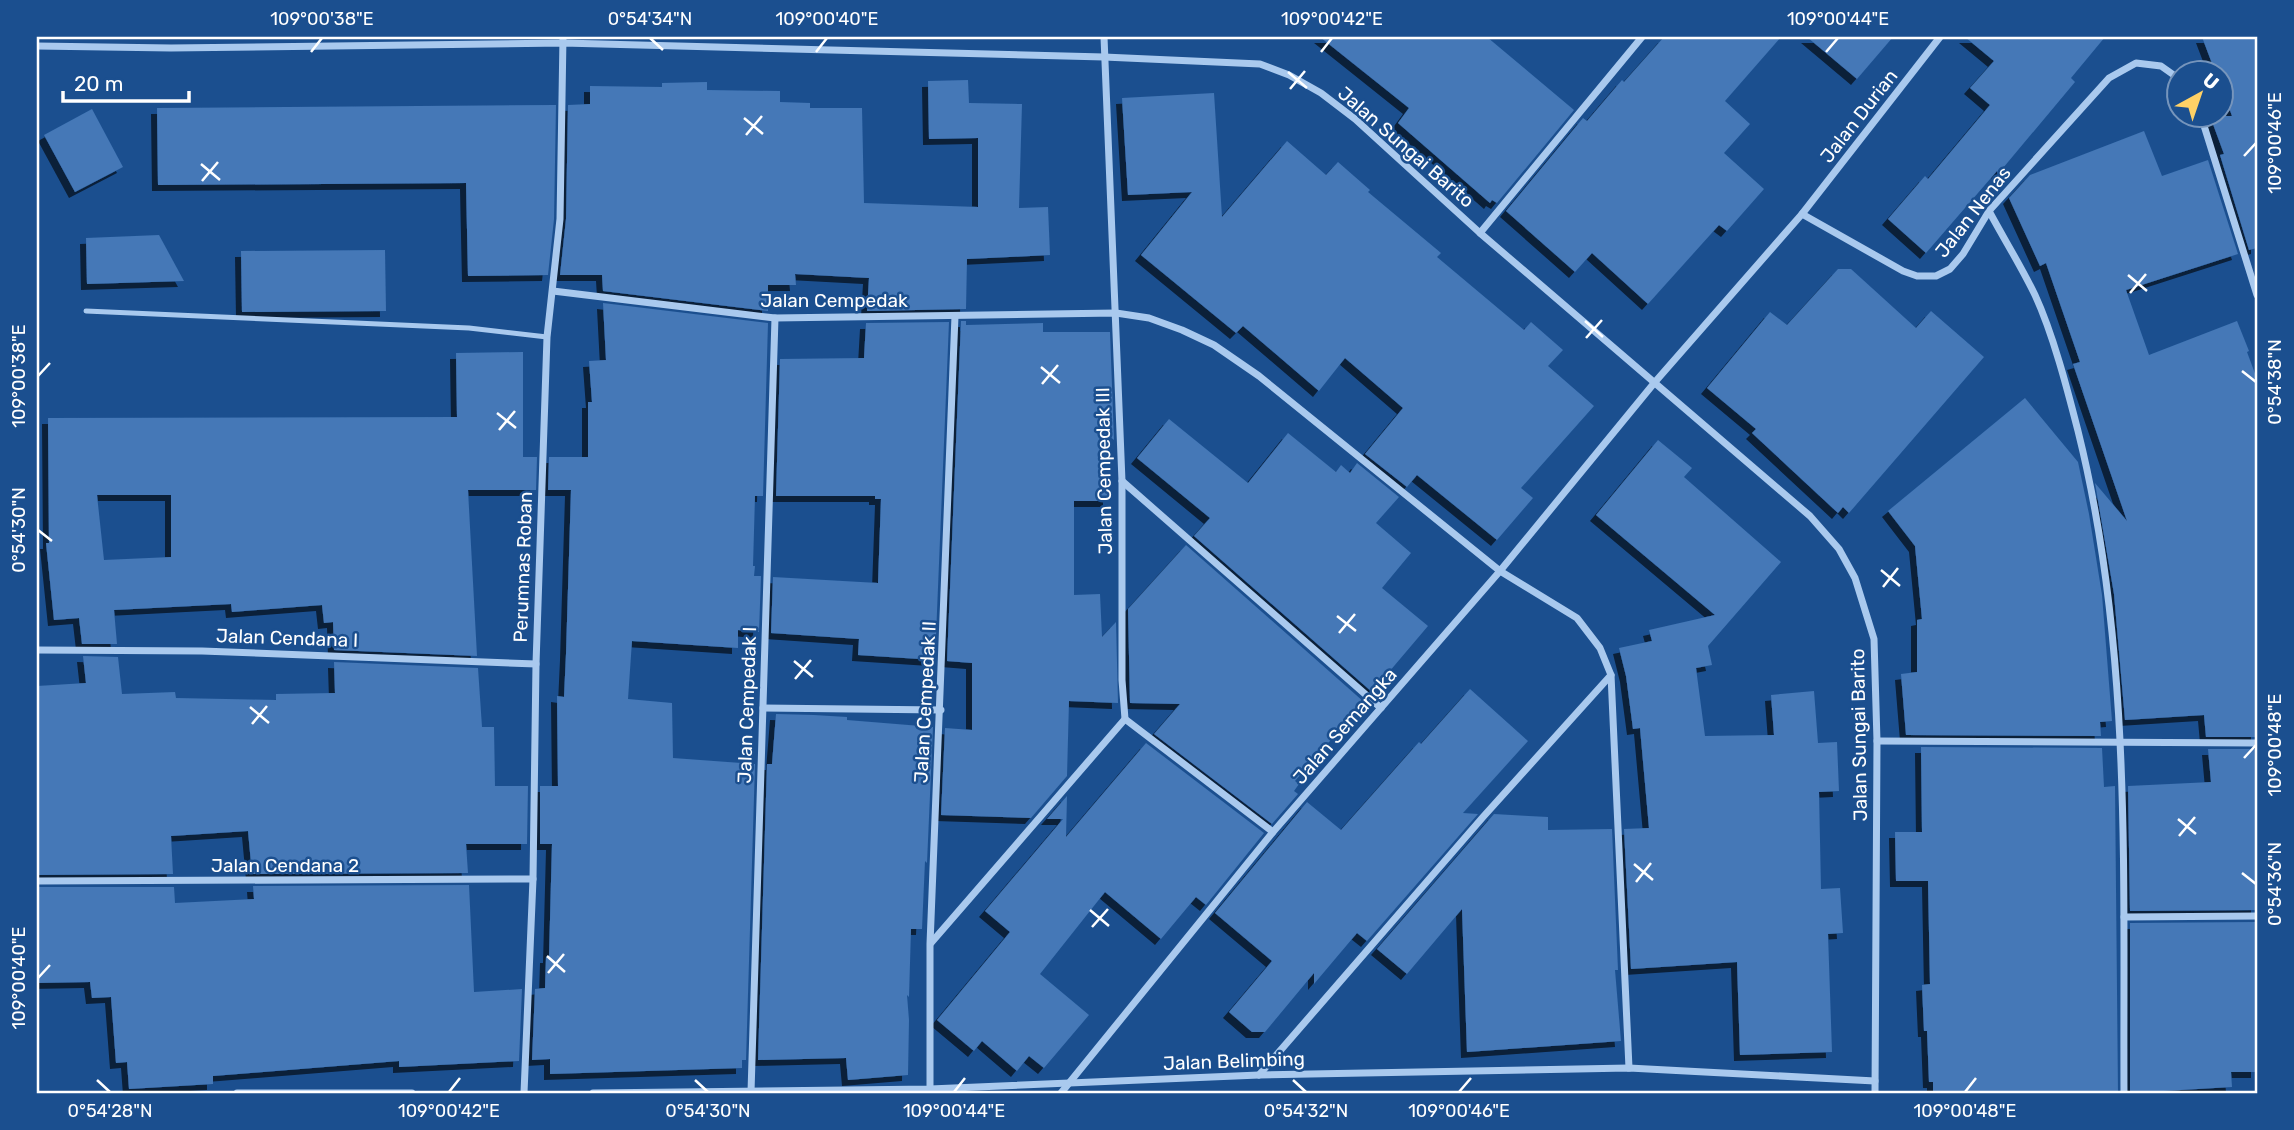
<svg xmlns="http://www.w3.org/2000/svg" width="2294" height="1130" font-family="Rubik,sans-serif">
	<defs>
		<filter id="shadow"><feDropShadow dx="-6" dy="6" stdDeviation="0" flood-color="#0009"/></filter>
	</defs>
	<rect width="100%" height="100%" fill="#1b4f8f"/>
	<g fill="#4478b7" fill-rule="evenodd" filter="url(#shadow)">
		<polygon points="1320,37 1487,37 1574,110 1497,203 1492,200 1490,203 1398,123 1409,108"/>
		<polygon points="1664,37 1781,37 1725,101 1750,124 1724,153 1764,189 1727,231 1719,225 1648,304 1592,253 1575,272 1506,211 1583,118 1587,121 1622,80 1624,82"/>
		<polygon points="1807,37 1893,37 1857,79"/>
		<polygon points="1965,37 2105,37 2071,78 2075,82 1998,174 1997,171 1926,253 1888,219 1925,176 1928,179 1990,105 1970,88 1994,61"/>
		<polygon points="2202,37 2257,37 2257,248 2249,250 2220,155 2224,154 2210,116 2232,116 2221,85 2221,74 2216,74"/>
		<polygon points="968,80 969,103 1022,104 1019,208 1048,207 1050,255 967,259 966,309 867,311 869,278 795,274 796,285 768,285 768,311 603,291 602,275 560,275 566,219 568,105 590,104 590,86 662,87 662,83 707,82 707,90 780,91 780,102 810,103 810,108 862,108 864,203 978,207 978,138 929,139 928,81"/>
		<polygon points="1214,93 1222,217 1287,141 1326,175 1338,162 1370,190 1368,192 1441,253 1437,257 1524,330 1531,322 1563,350 1548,366 1594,406 1521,488 1533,498 1497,540 1417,475 1407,487 1365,454 1403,408 1345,358 1319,391 1243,326 1236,333 1141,255 1192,192 1128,195 1122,98"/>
		<polygon points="556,105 554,219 548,275 468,276 466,183 158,185 157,108"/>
		<polygon points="92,109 123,167 75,192 44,135"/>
		<polygon points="2144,131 2162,176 2208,160 2238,254 2126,290 2149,355 2237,321 2249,351 2247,352 2257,379 2257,737 2206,737 2204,715 2125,720 2114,594 2095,483 2127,521 2073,364 2080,362 2046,263 2040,266 2009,198 2030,175"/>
		<polygon points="159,235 184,281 87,284 86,238"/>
		<polygon points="385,250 386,311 242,312 241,251"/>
		<polygon points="1838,269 1851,269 1916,328 1931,311 1984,357 1849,513 1843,507 1838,513 1752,433 1756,429 1707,388 1770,312 1787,325"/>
		<polygon points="603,303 768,323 763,496 755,496 753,566 755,566 754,576 761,576 759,632 738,630 738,648 632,641 628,699 672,703 673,758 755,764 746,1060 742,1060 742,1068 550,1074 550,1059 532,1060 535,989 545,988 546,957 549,957 552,844 540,844 540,786 558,786 557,696 564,697 566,654 571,490 548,490 549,457 588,457 588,402 592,402 589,361 606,360"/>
		<polygon points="961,321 966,321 966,325 1043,323 1043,332 1110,332 1114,440 1109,436 1109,501 1074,501 1074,595 1100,594 1102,637 1116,622 1118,703 1069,701 1067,776 1031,818 941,815 945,728 972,730 972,663 947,661"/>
		<polygon points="949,322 935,660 858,655 859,639 771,633 773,577 878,583 881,499 875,499 875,496 776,496 780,359 864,358 866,323"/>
		<path d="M 523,352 L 523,457 L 537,457 L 536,490 L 468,490 L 477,656 L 334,650 L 333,622 L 324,623 L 322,605 L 232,612 L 231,604 L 114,610 L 117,644 L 82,644 L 79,618 L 54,620 L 46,543 L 49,543 L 48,418 L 457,417 L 456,353 ZM 97,495 L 171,495 L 171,557 L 104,560 Z"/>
		<polygon points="2025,398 2078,462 2089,514 2102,595 2112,721 2100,722 2101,736 1906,735 1901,674 1917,672 1917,620 1922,619 1915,546 1888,511"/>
		<polygon points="1169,419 1248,483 1288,433 1336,472 1341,465 1350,473 1357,463 1399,497 1376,523 1411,553 1382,588 1428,626 1372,692 1194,536 1210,518 1137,458"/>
		<polygon points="1658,440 1692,468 1684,477 1781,562 1708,646 1712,665 1696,668 1705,736 1774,735 1771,695 1814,691 1818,743 1837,742 1839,791 1819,792 1821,889 1840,888 1843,933 1828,934 1832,1052 1740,1055 1737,962 1631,969 1624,829 1649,828 1640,728 1633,729 1626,676 1619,648 1652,641 1649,630 1715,615 1596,515"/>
		<polygon points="1186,545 1364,702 1295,781 1299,784 1294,791 1298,794 1272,824 1154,734 1180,704 1130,703 1128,609"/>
		<polygon points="83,656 118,657 122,694 175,692 176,698 276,700 276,694 335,693 334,662 478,668 482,727 494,727 495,786 528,786 527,844 466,844 468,873 252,874 248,831 171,836 173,874 37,875 37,686 86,683"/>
		<polygon points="1470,689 1528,741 1463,813 1478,814 1367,941 1357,933 1314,984 1314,973 1265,1032 1252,1032 1229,1012 1272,961 1215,913 1307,802 1341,830 1419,742 1421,744"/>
		<polygon points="776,714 814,715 847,717 847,720 933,727 927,863 925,861 922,929 911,929 909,997 907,995 909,1020 908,1075 848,1080 846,1058 758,1060 767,764 772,764"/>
		<polygon points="1146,743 1264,833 1206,905 1196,897 1161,939 1105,892 1040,974 1089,1015 1044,1068 1029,1056 1017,1071 982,1041 974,1051 937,1020 1010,932 985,911 1063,819 1047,819 1067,796 1066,837"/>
		<polygon points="1921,747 2102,748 2104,787 2115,786 2118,1093 1933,1093 1933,1082 1929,1082 1927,1031 1924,1031 1922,985 1930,984 1928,881 1896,881 1895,832 1922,832"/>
		<polygon points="2208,749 2257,749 2257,910 2130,911 2128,786 2211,782"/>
		<polygon points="1494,814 1548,817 1548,830 1612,829 1618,970 1615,970 1621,1041 1467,1052 1462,909 1407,974 1377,949"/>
		<polygon points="469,885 474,992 522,989 519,1061 399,1067 399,1061 213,1076 213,1084 129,1089 127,1062 116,1063 111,997 92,998 90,982 37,983 37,887 174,887 175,903 254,899 253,886"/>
		<polygon points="2257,922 2257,1072 2231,1072 2232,1087 2130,1093 2130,923"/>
	</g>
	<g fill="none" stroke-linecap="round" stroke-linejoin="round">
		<polyline stroke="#a9c9ee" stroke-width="5" points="86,311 469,328 547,337"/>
		<g stroke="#a9c9ee" stroke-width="7">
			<polyline points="1104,37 1122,481 1122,680 1125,719 1273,832"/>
			<polyline points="37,46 171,48 563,43 1104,57 1260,64 1289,75 1321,93 1355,119 1480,233 1810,516 1839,549 1855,578 1874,639 1877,741 1875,1093"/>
			<polyline points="2201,116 2257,295"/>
			<path d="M 1989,211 C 2004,239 2021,266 2035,295 C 2053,334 2067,388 2078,431 C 2132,647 2123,872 2124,1093"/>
			<polyline points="1802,214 1903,271 1917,276 1936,276 1950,269 1963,254 1989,211 2109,78 2136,63 2161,66 2178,78"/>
			<polyline points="1480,233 1642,37"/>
			<polyline points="553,291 775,318 1116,313 1149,318 1182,330 1214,345 1259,376 1500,571 1577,618 1600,648 1611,675 1629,1068"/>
			<polyline points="1122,481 1381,708"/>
			<polyline points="37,650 202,651 536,664"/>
			<polyline points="763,708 941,710"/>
			<polyline points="1877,741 2257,743"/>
			<polyline points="37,881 533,879"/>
			<polyline points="2124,917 2257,916"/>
			<polyline points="931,943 1125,719"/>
			<polyline points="1259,1075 1483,817 1611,675"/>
			<polyline points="930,1089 930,944 955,316"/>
			<polyline points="751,1092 775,318"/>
			<polyline points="237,1093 412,1093"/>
			<polyline points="524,1093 533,879 536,664 547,337 560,219 563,37"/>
			<polyline points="593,1093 930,1089 1259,1075 1629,1068 1875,1081"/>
			<polyline points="1061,1093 1273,832 1500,571 1655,382 1802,214 1940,37"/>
		</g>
	</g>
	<path fill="none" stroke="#fff" stroke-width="2.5" d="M 650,38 L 663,50M 311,52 L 322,38M 816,52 L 827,38M 1321,52 L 1332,38M 1826,52 L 1838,38M 1288,72 L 1307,88M 1290,89 L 1305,71M 744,118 L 763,134M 746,135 L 762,116M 2244,156 L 2256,143M 201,164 L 220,180M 202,181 L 218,162M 2128,275 L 2147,291M 2130,293 L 2146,274M 1585,321 L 1603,337M 1586,338 L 1602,320M 1041,367 L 1060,383M 2242,371 L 2256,382M 38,376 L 50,363M 1042,384 L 1058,365M 497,413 L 516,428M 499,430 L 515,411M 38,530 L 52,541M 1881,570 L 1900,586M 1883,587 L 1898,568M 1337,616 L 1356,631M 1339,633 L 1355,614M 794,661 L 813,677M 795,679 L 811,660M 250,707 L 269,723M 252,724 L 267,706M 2244,758 L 2256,745M 2178,819 L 2196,834M 2179,836 L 2195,817M 1634,864 L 1653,880M 2242,873 L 2256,884M 1636,882 L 1651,863M 1090,910 L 1109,926M 1092,927 L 1108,909M 547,956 L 565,972M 548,973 L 564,954M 38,978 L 50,965M 97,1080 L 110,1092M 695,1080 L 708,1092M 1293,1080 L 1306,1092M 449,1092 L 460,1078M 954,1092 L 965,1078M 1459,1092 L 1471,1078M 1965,1092 L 1976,1078"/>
	<g text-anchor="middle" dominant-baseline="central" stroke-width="5" stroke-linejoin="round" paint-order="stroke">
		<g font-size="19" fill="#fff" stroke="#1b4f8f">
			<text transform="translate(1859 116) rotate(-52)">Jalan Durian</text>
			<text transform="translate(1406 147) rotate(41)">Jalan Sungai Barito</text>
			<text transform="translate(1973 212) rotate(-52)">Jalan Nenas</text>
			<text x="834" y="300">Jalan Cempedak</text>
			<text transform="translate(1104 471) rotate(-91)">Jalan Cempedak III</text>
			<text transform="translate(523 567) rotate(-88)">Perumnas Roban</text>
			<text transform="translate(287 638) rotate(2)">Jalan Cendana I</text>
			<text transform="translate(925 702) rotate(-87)">Jalan Cempedak II</text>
			<text transform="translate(747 705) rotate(-88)">Jalan Cempedak I</text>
			<text transform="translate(1345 726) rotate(-49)">Jalan Semangka</text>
			<text transform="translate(1859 735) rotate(-91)">Jalan Sungai Barito</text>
			<text x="285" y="865">Jalan Cendana 2</text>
			<text transform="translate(1234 1061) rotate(-2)">Jalan Belimbing</text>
		</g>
	</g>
	<rect width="2294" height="1130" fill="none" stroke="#1b4f8f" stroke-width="77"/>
	<g transform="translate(2200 94) rotate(40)"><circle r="33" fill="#1b4f8f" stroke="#7695bc" stroke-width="2"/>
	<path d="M0-5L12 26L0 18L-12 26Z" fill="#ffd166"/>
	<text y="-10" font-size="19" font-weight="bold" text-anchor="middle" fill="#ffffff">U</text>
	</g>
	<path d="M63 91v10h126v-10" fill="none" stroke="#ffffff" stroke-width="3.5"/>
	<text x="74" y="91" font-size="21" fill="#ffffff" stroke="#1b4f8f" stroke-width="5" paint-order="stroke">20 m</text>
	<rect x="38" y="38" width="2218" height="1054" fill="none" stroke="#fff" stroke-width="2.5"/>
	<g font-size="18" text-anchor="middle" fill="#fff">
		<text x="322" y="25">109°00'38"E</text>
		<text x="650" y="25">0°54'34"N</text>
		<text x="827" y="25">109°00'40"E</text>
		<text x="1332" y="25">109°00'42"E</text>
		<text x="1838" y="25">109°00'44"E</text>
		<text transform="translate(2275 143) rotate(-90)" y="6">109°00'46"E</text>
		<text transform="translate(19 376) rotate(-90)" y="6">109°00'38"E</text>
		<text transform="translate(2275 382) rotate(-90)" y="6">0°54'38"N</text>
		<text transform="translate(19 530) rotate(-90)" y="6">0°54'30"N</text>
		<text transform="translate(2275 745) rotate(-90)" y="6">109°00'48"E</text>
		<text transform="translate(2275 884) rotate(-90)" y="6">0°54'36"N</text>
		<text transform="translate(19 978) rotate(-90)" y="6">109°00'40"E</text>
		<text x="110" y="1117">0°54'28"N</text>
		<text x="449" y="1117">109°00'42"E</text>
		<text x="708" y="1117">0°54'30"N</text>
		<text x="954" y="1117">109°00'44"E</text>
		<text x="1306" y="1117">0°54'32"N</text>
		<text x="1459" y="1117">109°00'46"E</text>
		<text x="1965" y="1117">109°00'48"E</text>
	</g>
</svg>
